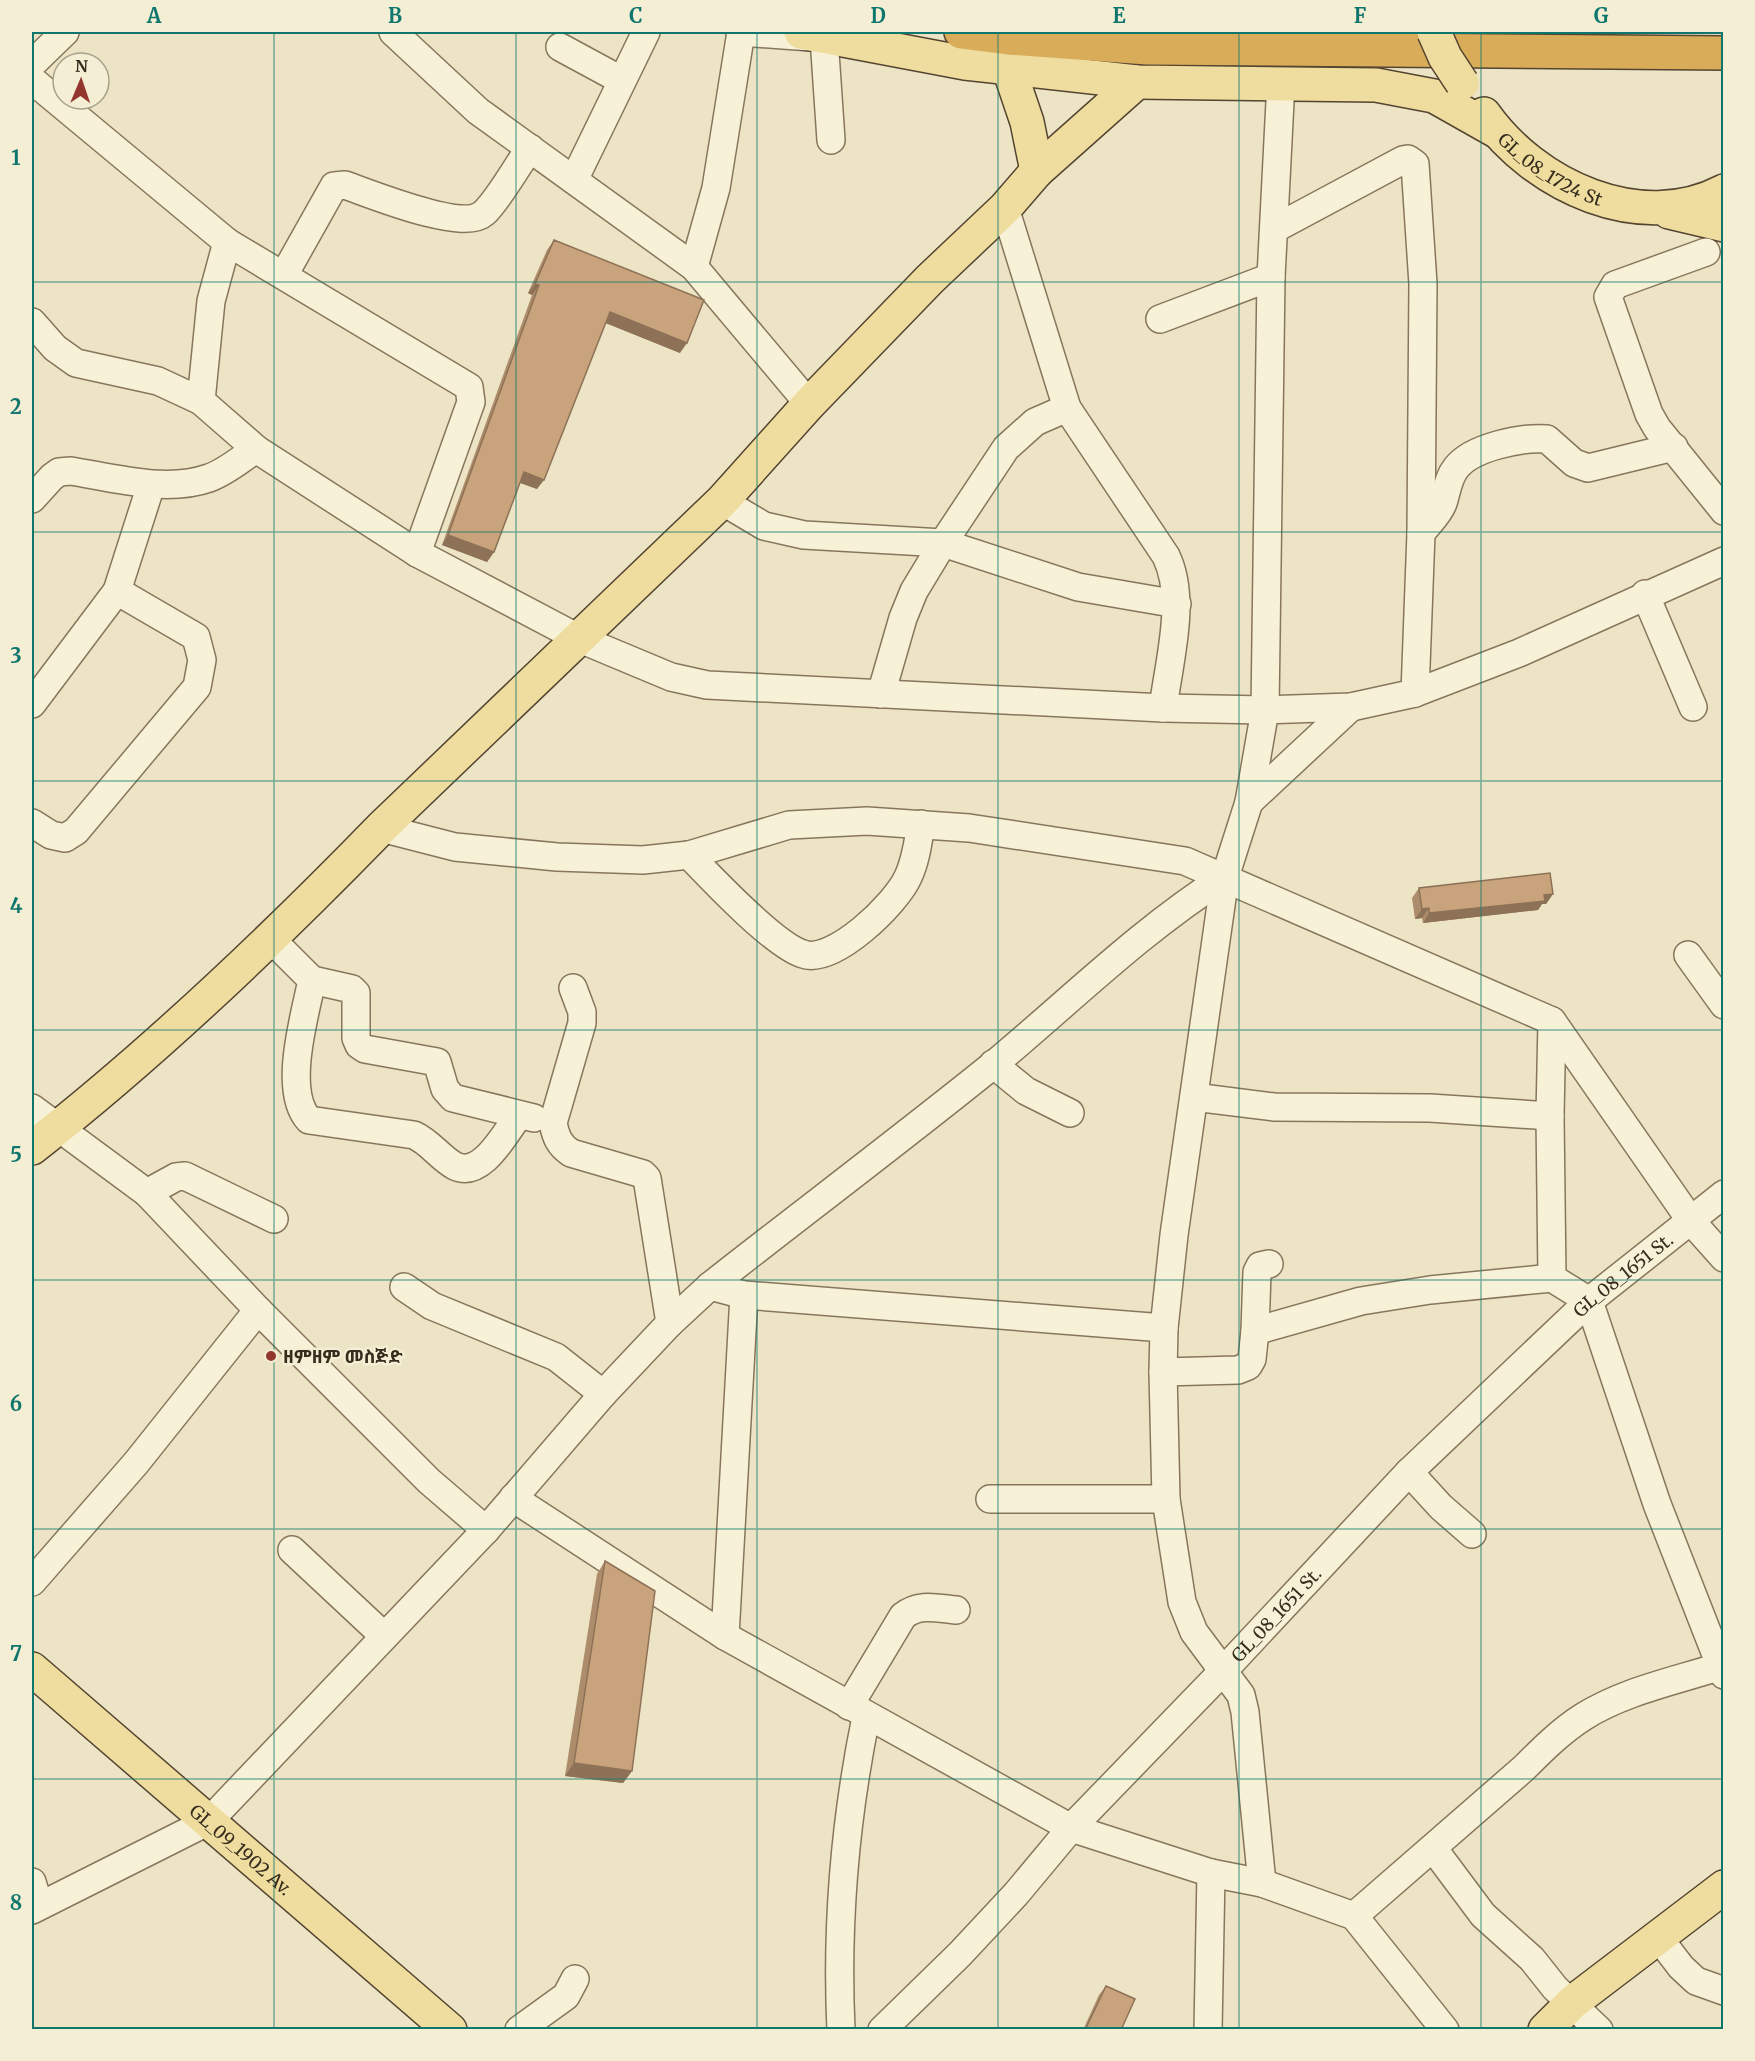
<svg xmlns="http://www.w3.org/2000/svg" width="1755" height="2061" font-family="Merriweather,'Noto Sans Ethiopic',serif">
	<rect width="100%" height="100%" fill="#ece4c5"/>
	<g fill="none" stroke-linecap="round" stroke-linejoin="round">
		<g stroke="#87765c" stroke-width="30">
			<g id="minor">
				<polyline points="393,32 478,111 694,267 809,404"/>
				<polyline points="740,32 824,38 831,140"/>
				<polyline points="560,47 621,80"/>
				<polyline points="32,64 65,32"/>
				<polyline points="32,80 227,242 469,387 471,402 417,553"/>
				<polyline points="574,180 646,32"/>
				<path d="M 1005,208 L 1067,408 L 1166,556 C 1187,599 1169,661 1163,708"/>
				<polyline points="1274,229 1403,160 1408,159 1415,164 1423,284 1421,533 1415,693"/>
				<polyline points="1706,252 1615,285 1608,297 1649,414 1657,428 1724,511"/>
				<polyline points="694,267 716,188 741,32"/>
				<path d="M 284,275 L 334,186 L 345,185 C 371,194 463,232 484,213 C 499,199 517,166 530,148"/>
				<polyline points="1160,319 1271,277"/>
				<polyline points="32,322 55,348 76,363 158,381 201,401 211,301 227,242"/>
				<polyline points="201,401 256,449 417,553 580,639 671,677 707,685 1163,708 1265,710 1351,707 1415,693 1519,653 1724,561"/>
				<path d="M 32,499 L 52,477 L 59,472 L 71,471 C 113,478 167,493 209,478 C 226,472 241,459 256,449"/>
				<polyline points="722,501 764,526 804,535 943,543 1078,587 1177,604"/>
				<path d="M 1421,533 C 1428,524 1439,514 1443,503 C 1447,491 1448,478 1456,468 C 1472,447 1522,437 1547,439 L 1574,463 L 1588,468 L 1674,447"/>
				<polyline points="1645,594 1693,707"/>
				<polyline points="881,694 903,618 914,591 943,543 1006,448 1035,422 1067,408"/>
				<polyline points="32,704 117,591 151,485"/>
				<polyline points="1249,802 1351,707"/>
				<polyline points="32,823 51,835 65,838 76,831 197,687 202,660 196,637 117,591"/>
				<polyline points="381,828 455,847 557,857 643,860 689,855 789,825 867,821 969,828 1185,861 1552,1021 1691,1221 1724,1258"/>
				<path d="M 689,855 C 712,879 774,945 803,954 C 833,965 896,904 908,877 C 916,860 918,842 921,824"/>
				<path d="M 270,938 L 312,980 C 305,1015 282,1091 309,1120 L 414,1135 C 430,1142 440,1158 455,1166 C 482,1179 505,1133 519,1115"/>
				<polyline points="1688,955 1724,1005"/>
				<polyline points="312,980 352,989 356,993 356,1038 359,1045 365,1049 437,1062 445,1089 453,1098 534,1118"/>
				<path d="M 573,988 L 582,1012 L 582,1023 L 553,1123 C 556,1137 559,1145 571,1153 L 643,1174 L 647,1178 L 670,1323"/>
				<polyline points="993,1064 1026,1091 1070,1113"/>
				<polyline points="1194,1097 1274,1107 1430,1108 1550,1116 1552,1021"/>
				<polyline points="32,1108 147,1193 258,1310 429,1481 486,1530"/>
				<polyline points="1550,1116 1552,1278 1589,1301 1657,1504 1724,1675"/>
				<polyline points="147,1193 176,1177 185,1176 274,1219"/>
				<polyline points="710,1286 744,1295 1164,1328"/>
				<polyline points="404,1287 432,1306 556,1357 603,1394"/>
				<polyline points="1255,1331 1257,1272 1260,1266 1269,1264"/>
				<polyline points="1163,1372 1238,1370 1248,1366 1252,1359 1255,1331 1361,1301 1430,1290 1552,1278"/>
				<polyline points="1409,1472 1441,1507 1472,1534"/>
				<polyline points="513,1498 725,1636 1071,1828 1211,1873 1262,1883 1354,1916 1445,2030"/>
				<polyline points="990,1499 1166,1499"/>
				<polyline points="292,1550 384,1636"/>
				<polyline points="32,1582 136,1463 258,1310"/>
				<polyline points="725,1636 744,1295"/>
				<path d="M 849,1706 L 903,1616 C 919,1603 936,1608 956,1610"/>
				<polyline points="1433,1848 1483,1915 1532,1959 1555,1988 1599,2030"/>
				<polyline points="32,1882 39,1905"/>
				<polyline points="1262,1883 1245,1712 1241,1695 1194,1632 1182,1602 1166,1499 1163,1372 1164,1328 1174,1235 1225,877 1249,802 1265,710 1271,277 1281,82"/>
				<path d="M 32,1910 L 209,1821 L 486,1530 L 603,1394 L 670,1323 L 710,1286 C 804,1212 900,1140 993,1065 C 1070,1001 1140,931 1225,877"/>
				<path d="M 1354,1916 L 1524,1768 C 1542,1750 1561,1731 1583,1717 C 1624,1691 1675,1681 1721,1666"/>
				<polyline points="1658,1937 1681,1967 1696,1981 1724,1991"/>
				<polyline points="519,2030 566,1996 575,1979"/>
				<path d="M 841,2030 C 836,1924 845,1820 866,1717"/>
				<path id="s1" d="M 882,2030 L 960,1954 L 1016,1894 L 1071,1828 L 1224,1670 L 1409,1472 L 1589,1301 L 1724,1194"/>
				<polyline points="1208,2030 1211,1873"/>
			</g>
		</g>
		<g stroke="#544430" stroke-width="36">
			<g id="major">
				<polyline points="801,32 965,63 1137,82 1376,85 1434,96 1496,131"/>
				<polyline points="1009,69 1027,122 1037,171"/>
				<path id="s2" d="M 1484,114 C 1535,186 1640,235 1724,191"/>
				<polyline points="1669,212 1724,225"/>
				<path d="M 32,1148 C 155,1052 272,940 381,828 L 722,501 L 809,404 L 930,279 L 1005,208 L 1037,171 L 1137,82"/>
				<path id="s3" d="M 32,1669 L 450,2030"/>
				<polyline points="1545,2030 1573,2002 1724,1887"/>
			</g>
		</g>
		<g stroke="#544430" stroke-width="36">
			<polyline id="highway" points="961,32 1008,38 1147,48 1724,53"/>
		</g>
		<use href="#minor" stroke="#f7f1d8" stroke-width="27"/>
		<use href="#major" stroke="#eedd9e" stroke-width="33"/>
		<use href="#highway" stroke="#d8ac59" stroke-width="33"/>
		<g stroke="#544430" stroke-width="36" stroke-linecap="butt">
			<polyline id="major-bridge" points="1434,32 1445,57 1462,83"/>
		</g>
		<use href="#major-bridge" stroke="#eedd9e" stroke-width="33"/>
	</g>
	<g fill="#ad8c6b">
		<polygon points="554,240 680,353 606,323 537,489 520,483 494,552 487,562 442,545 532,295 528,293 547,250"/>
		<polygon points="1419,888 1553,894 1546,904 1542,904 1538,910 1423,923 1422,918 1415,919 1412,898"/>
		<polygon points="605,1561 632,1771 623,1783 565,1776 597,1574"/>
		<polygon points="1106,1986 1121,2030 1083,2030 1099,1995"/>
	</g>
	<g fill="#8d7257">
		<polygon points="535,284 539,285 532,295 528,293"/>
		<polygon points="610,312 687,343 680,353 603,322"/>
		<polygon points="524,472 544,480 537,489 518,482"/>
		<polygon points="448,535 494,552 487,562 442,545"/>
		<polygon points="1553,894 1546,904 1542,904 1538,910 1423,923 1429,913"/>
		<polygon points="1429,908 1422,918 1415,919 1422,909"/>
		<polygon points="574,1763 632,1771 623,1783 565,1776"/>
	</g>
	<g fill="#c9a37c" stroke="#8d7257" stroke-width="1.5">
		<polygon points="554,240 704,300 687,343 610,312 544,480 524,472 494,552 448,535 539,285 535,284"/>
		<polygon points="1550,873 1553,894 1544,895 1545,901 1429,913 1429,908 1422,909 1419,888"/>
		<polygon points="605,1561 655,1591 632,1771 574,1763"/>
		<polygon points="1106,1986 1135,1999 1121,2030 1085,2030"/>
	</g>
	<path fill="none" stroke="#0f766e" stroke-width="1.5" stroke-opacity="0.55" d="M 274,32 L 274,2030M 516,32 L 516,2030M 757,32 L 757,2030M 998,32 L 998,2030M 1239,32 L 1239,2030M 1481,32 L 1481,2030M 32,282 L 1724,282M 32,532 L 1724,532M 32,781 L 1724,781M 32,1030 L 1724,1030M 32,1280 L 1724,1280M 32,1529 L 1724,1529M 32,1779 L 1724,1779"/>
	<circle fill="#93372e" stroke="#f4eed4" stroke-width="2" cx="271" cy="1356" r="6"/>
	<g text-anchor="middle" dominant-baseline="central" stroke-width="5" stroke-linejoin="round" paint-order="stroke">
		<g font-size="18" fill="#372d1f" stroke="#f4eed4">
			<text stroke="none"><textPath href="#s2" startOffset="88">GL_08_1724 St</textPath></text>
			<text stroke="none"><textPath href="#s1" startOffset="1059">GL_08_1651 St.</textPath></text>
			<text stroke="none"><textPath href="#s1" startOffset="573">GL_08_1651 St.</textPath></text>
			<text stroke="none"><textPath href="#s3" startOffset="276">GL_09_1902 Av.</textPath></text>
		</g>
		<g font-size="18" font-weight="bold" fill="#372d1f" stroke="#f4eed4" text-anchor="start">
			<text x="283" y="1356">ዘምዘም መስጅድ</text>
		</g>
	</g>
	<rect width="1755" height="2061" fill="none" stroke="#f4eed4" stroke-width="66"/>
	<g transform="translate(81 81) rotate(2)"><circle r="28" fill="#f4eed4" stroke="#a8a18c" stroke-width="1.5"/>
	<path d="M0-4.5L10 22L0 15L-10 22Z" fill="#93372e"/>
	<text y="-9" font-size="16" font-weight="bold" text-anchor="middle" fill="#372d1f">N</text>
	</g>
	<rect x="33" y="33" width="1689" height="1995" fill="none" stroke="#0f766e" stroke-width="2"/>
	<g font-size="20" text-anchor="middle" font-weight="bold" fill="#0f766e">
		<text x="154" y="23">A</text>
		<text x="395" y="23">B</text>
		<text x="636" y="23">C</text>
		<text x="878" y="23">D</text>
		<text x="1119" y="23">E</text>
		<text x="1360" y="23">F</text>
		<text x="1601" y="23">G</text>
		<text x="16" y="165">1</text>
		<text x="16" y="414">2</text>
		<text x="16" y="663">3</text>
		<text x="16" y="913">4</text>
		<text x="16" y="1162">5</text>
		<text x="16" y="1411">6</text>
		<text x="16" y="1661">7</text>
		<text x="16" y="1910">8</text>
	</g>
</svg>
